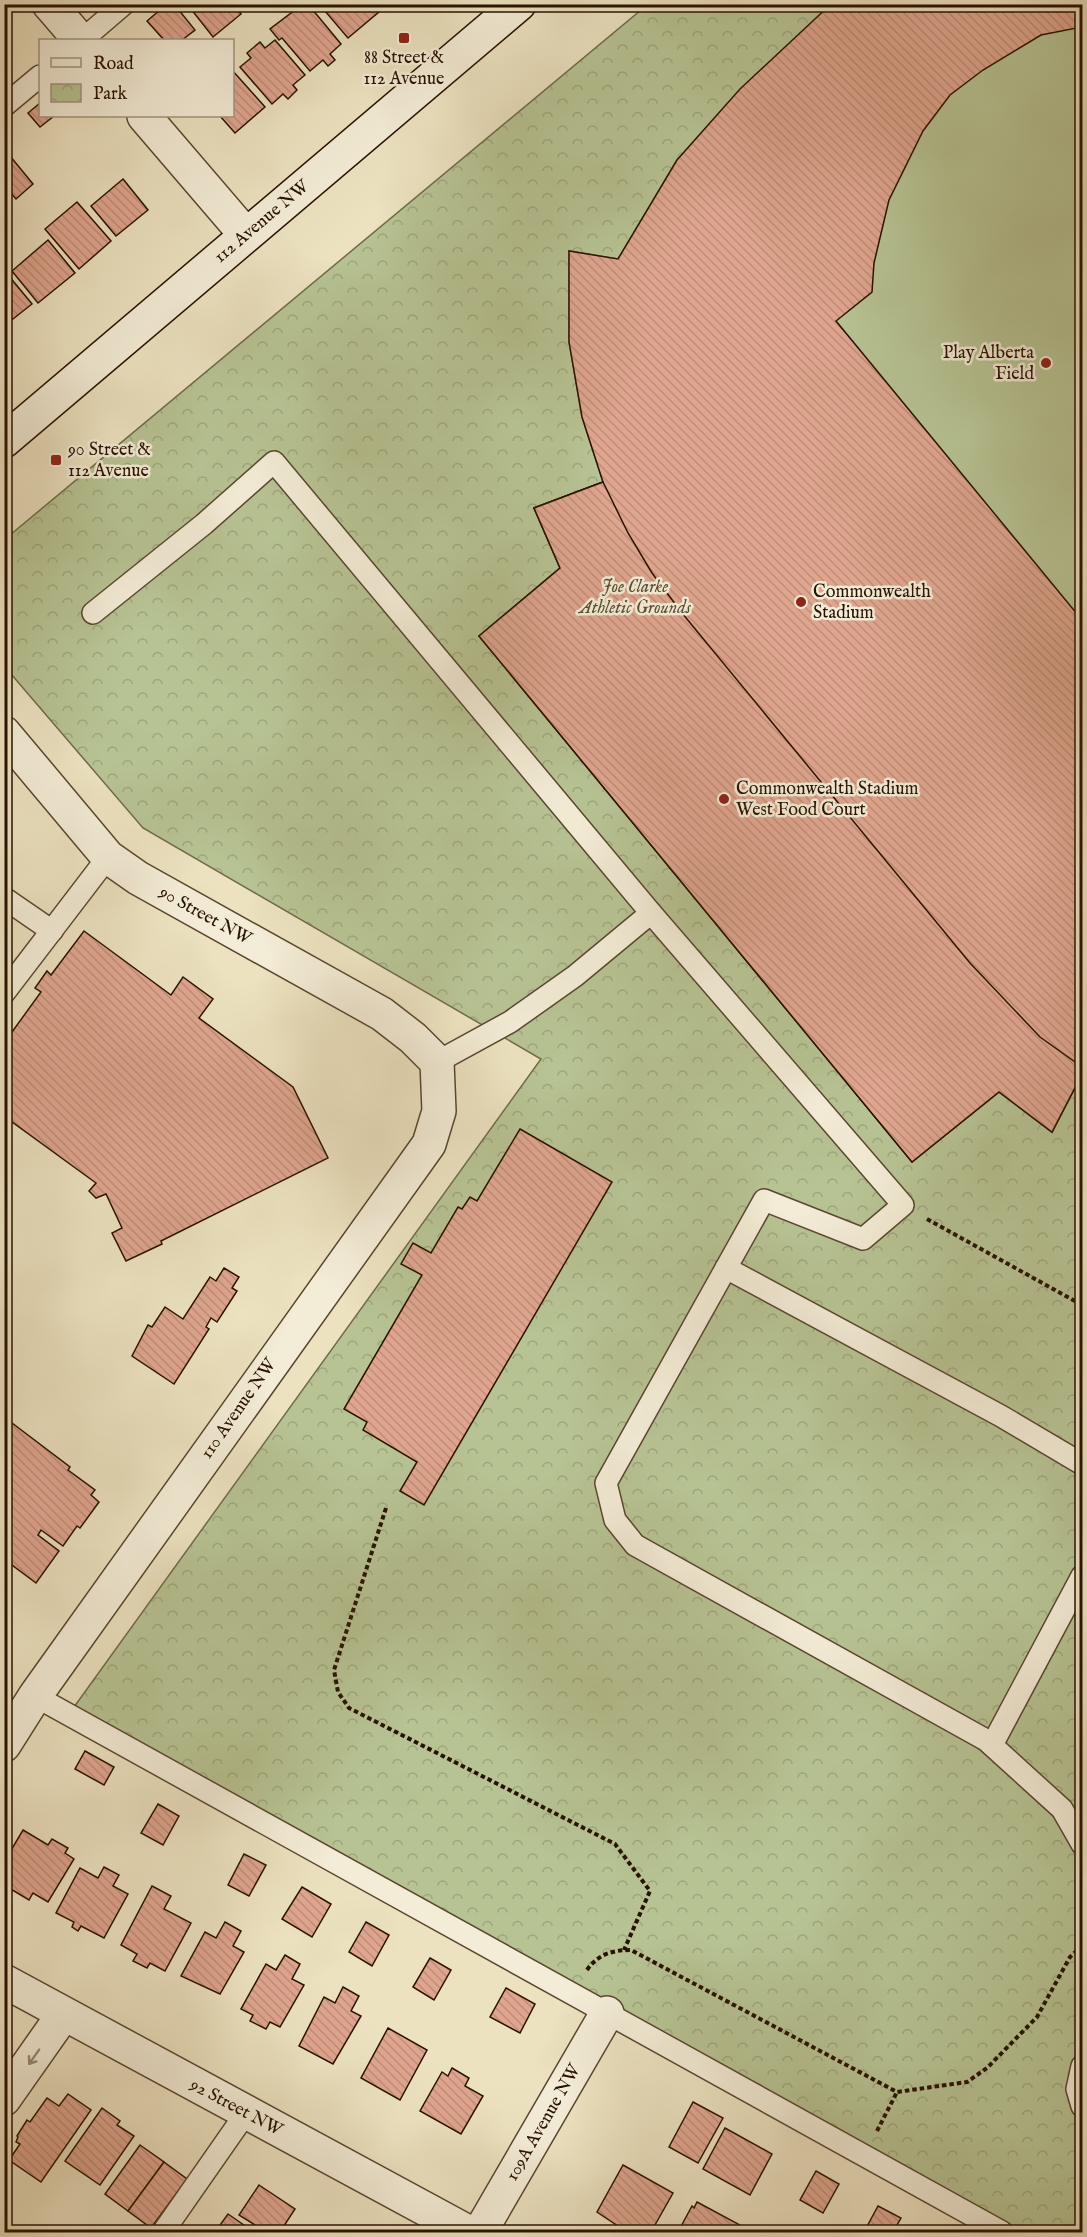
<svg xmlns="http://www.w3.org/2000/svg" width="1087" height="2237" font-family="'IM FELL English',serif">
	<defs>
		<pattern id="park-crowns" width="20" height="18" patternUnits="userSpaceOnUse" patternTransform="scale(1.5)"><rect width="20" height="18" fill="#b7c393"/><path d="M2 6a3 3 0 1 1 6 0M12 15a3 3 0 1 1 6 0" fill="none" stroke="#9da67d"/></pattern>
		<pattern id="building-back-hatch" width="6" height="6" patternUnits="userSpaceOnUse" patternTransform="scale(1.5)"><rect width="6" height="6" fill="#dfa58e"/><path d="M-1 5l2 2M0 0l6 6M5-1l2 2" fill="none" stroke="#bf8d79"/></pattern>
	</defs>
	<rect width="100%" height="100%" fill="#ece2c0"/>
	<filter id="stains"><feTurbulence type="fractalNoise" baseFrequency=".00333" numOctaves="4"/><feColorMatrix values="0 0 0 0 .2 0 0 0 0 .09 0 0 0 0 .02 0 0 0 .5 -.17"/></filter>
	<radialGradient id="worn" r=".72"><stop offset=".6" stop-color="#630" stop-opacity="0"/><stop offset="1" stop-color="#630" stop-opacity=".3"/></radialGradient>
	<polygon fill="url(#park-crowns)" stroke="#706a4a" stroke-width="1.5" points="647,5 1082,5 1082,2232 1023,2232 74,1707 541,1059 143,828 5,667 4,540"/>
	<polygon fill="#b7c393" stroke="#706a4a" stroke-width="1.5" points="831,5 1082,5 1082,1074 1052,1132 999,1092 912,1162 479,636 560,568 534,508 603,482 582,417 569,342 569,251 618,259 677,160"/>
	<g fill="url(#building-back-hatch)" stroke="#291200" stroke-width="1.5">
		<polygon points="167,4 174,4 195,30 182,40 164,40 147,21"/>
		<polygon points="196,4 233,4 241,14 213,37 191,9"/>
		<polygon points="303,4 307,4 317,15 341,44 330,54 335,60 328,66 323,60 310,71 282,38 279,40 270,29"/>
		<polygon points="319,4 375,4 380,11 348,38"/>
		<polygon points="831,4 1082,4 1082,27 1041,35 983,70 950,95 923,131 889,200 874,263 872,292 836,321 1082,620 1082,1074 1052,1132 999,1092 912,1162 479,636 560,568 534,508 603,482 582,417 569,342 569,251 618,259 677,160 740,89"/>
		<polygon points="275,40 305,75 293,85 297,90 288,99 283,94 272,104 240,67 251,58 247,53 260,42 265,48"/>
		<polygon points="232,70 265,107 235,133 220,116 232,116"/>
		<polygon points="40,103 40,116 54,116 40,127 28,113"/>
		<polygon points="10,156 33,184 16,199 4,185 4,160"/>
		<polygon points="123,179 148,210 116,236 91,206"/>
		<polygon points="77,202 111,241 79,269 45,229"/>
		<polygon points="48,240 75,273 38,303 12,271"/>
		<polygon points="4,270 32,304 4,326"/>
		<polygon points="603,482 628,533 652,573 682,613 970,963 1040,1037 1082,1067 1082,1074 1052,1132 999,1092 912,1162 479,636 560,568 534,508"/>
		<polygon points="84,931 171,995 183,977 213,999 199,1018 293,1087 328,1158 161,1241 162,1244 126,1261 112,1233 122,1228 106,1194 96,1198 89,1191 96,1183 4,1116 4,1043 41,992 35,988 47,971 51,975"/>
		<polygon points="520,1129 612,1182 424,1505 400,1491 417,1462 363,1430 367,1422 344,1409 422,1275 401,1264 413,1243 431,1253 458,1207 462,1209 470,1197 477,1201"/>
		<polygon points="224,1268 239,1277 232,1288 237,1291 217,1322 211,1318 206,1327 209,1329 174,1384 132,1356 148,1325 152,1327 165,1307 183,1319 210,1277 216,1281"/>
		<polygon points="4,1423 9,1427 12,1423 70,1467 68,1470 95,1490 91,1495 99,1502 80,1528 77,1526 63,1546 41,1530 38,1535 59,1551 36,1583 4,1559 4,1531 10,1524 4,1519"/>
		<polygon points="85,1751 114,1767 104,1785 75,1769"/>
		<polygon points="158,1804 179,1816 163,1845 141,1833"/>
		<polygon points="23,1830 48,1845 52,1839 68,1848 65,1853 74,1859 48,1902 33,1893 29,1900 4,1885 4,1862"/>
		<polygon points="244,1854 266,1865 249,1896 228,1885"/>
		<polygon points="104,1867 119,1875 113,1886 128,1894 104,1938 81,1926 78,1931 72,1927 74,1922 56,1913 80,1868 98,1878"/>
		<polygon points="152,1886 171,1896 164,1909 191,1923 165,1971 150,1963 147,1968 133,1961 137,1954 121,1945"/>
		<polygon points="302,1887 331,1904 312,1937 282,1919"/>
		<polygon points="225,1922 241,1931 233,1946 244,1952 220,1994 181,1976 205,1932 216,1938"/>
		<polygon points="366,1922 389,1935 372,1966 349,1952"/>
		<polygon points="285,1955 300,1964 292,1979 304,1985 280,2027 270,2022 266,2029 250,2021 253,2015 241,2009 266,1964 276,1970"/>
		<polygon points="430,1958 451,1970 434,2000 413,1987"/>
		<polygon points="343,1987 359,1996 351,2011 361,2016 333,2064 299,2046 324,1997 335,2003"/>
		<polygon points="506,1988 535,2004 520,2033 490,2017"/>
		<polygon points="388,2028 427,2050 400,2100 361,2078"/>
		<polygon points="452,2068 469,2078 465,2086 483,2096 461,2134 420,2111 442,2072 448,2076"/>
		<polygon points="68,2094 91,2110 41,2182 9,2160 20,2144 16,2142 18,2137 17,2136 27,2120 30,2122 47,2098 59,2106"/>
		<polygon points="693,2102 723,2118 698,2163 669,2147"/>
		<polygon points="102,2108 120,2121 117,2125 134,2136 100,2185 65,2161"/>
		<polygon points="725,2128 772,2154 750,2195 703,2169"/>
		<polygon points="140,2145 164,2162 128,2211 105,2194"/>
		<polygon points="164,2162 187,2179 151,2228 128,2211"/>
		<polygon points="623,2165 673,2193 651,2232 641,2232 631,2227 627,2232 597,2212"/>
		<polygon points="816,2171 839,2184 823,2213 800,2200"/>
		<polygon points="259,2185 295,2209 280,2232 266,2232 239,2215"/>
		<polygon points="697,2202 740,2225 737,2232 678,2232 692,2206 694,2208"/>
		<polygon points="878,2206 901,2218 893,2232 864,2232"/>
		<polygon points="228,2214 254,2232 215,2232"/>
	</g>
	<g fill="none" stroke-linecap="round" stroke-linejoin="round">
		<g stroke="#5a4630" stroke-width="24">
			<g id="service">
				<polyline points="82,40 124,4"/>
				<polyline points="4,106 40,76"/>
				<polyline points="93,613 204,524 274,462 651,913 903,1205 863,1239 764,1200 606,1483 615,1520 635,1545 986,1740 1062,1809 1082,1844"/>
				<polyline points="4,898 52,931"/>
				<polyline points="4,993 108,857"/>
				<polyline points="437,1062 510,1022 575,976 651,913"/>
				<polyline points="726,1268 1001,1416 1082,1464"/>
				<polyline points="35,1696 1002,2232"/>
				<polyline points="992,1745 1082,1576"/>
				<polyline points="1082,2066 1077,2089 1082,2106"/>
				<polyline points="163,2232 246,2113"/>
			</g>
		</g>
		<g stroke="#5a4630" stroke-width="36">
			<g id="minor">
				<polyline points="49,4 80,40"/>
				<polyline points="144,116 246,235"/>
				<polyline points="4,733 108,857 138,878 382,1014 413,1038 437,1062 439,1111 429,1144 35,1696 4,1745"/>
				<polyline points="4,2099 63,2015"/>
				<polyline points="480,2232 607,2013"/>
			</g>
		</g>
		<g stroke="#5a4630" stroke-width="36">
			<polyline id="tertiary" points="4,1981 468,2232"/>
		</g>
		<g stroke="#291200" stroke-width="36">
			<polyline id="secondary" points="4,441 519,4"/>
		</g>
		<g stroke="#291200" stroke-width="4" stroke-dasharray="4.5 3" stroke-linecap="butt">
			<polyline points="927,1219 1082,1305"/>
			<polyline points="386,1508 334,1670 338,1692 349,1708 615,1844 650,1891 624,1950"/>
			<path d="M 587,1970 C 598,1954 613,1950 631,1950 L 897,2092 L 967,2082 L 987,2068 L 1037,2017 L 1070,1957 L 1082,1946"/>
			<polyline points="877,2131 897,2092"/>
		</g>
		<use href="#service" stroke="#f3ecd6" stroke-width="21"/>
		<use href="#minor" stroke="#f3ecd6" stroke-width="33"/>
		<use href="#tertiary" stroke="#f3ecd6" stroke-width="33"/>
		<use href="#secondary" stroke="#f3ecd6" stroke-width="33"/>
	</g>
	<defs><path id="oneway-shaft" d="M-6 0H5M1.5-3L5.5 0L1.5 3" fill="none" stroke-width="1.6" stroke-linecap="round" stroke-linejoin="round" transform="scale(1.5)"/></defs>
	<use stroke="#988a76" href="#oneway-shaft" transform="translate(34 2057) rotate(125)"/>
	<g fill="#8f2418" stroke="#f3ecd6" stroke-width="2">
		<rect x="398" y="32" width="12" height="12" rx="3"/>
		<circle cx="1046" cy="363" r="6"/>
		<rect x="50" y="454" width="12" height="12" rx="3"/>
		<circle cx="801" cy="602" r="6"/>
		<circle cx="724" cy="799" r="6"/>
	</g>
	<g text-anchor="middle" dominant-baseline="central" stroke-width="5" stroke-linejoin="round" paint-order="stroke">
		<g font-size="18" fill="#291200" stroke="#f3ecd6" text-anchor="start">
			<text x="404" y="58" text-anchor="middle">88 Street &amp;<tspan x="404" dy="21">112 Avenue</tspan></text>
			<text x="1034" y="353" text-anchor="end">Play Alberta<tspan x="1034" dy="21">Field</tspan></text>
			<text x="68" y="450">90 Street &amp;<tspan x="68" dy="21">112 Avenue</tspan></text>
			<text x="813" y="592">Commonwealth<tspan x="813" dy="21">Stadium</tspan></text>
			<text x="736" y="789">Commonwealth Stadium<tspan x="736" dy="21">West Food Court</tspan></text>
		</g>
		<g font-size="18" fill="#291200" stroke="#f3ecd6">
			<text transform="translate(262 222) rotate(-40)">112 Avenue NW</text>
			<text transform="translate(205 916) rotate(29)">90 Street NW</text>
			<text transform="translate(239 1409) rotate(-55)">110 Avenue NW</text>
			<text transform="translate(236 2108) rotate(28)">92 Street NW</text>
			<text transform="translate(544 2123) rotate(-60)">109A Avenue NW</text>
		</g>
		<g font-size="18" font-style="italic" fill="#5b5033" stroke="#f3ecd6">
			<text x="635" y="587">Joe Clarke<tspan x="635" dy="21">Athletic Grounds</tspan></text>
		</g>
	</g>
	<rect width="1087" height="2237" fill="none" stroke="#ece2c0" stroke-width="24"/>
	<rect x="6" y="6" width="1075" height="2225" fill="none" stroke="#291200" stroke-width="3"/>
	<rect x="12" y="12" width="1063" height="2213" fill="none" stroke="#291200" stroke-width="1.5"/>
	<rect x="39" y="39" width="195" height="78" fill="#f3ecd6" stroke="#a29580" stroke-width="1.5"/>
	<rect x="51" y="58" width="30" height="9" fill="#f3ecd6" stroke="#a29580" stroke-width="1.5"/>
	<text x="93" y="69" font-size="18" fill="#291200">Road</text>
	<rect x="51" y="84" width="30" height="18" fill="url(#park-crowns)" stroke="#a29580" stroke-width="1.5"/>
	<text x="93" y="99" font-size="18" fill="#291200">Park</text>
	<rect width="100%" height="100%" filter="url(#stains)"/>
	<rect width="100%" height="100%" fill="url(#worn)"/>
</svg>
